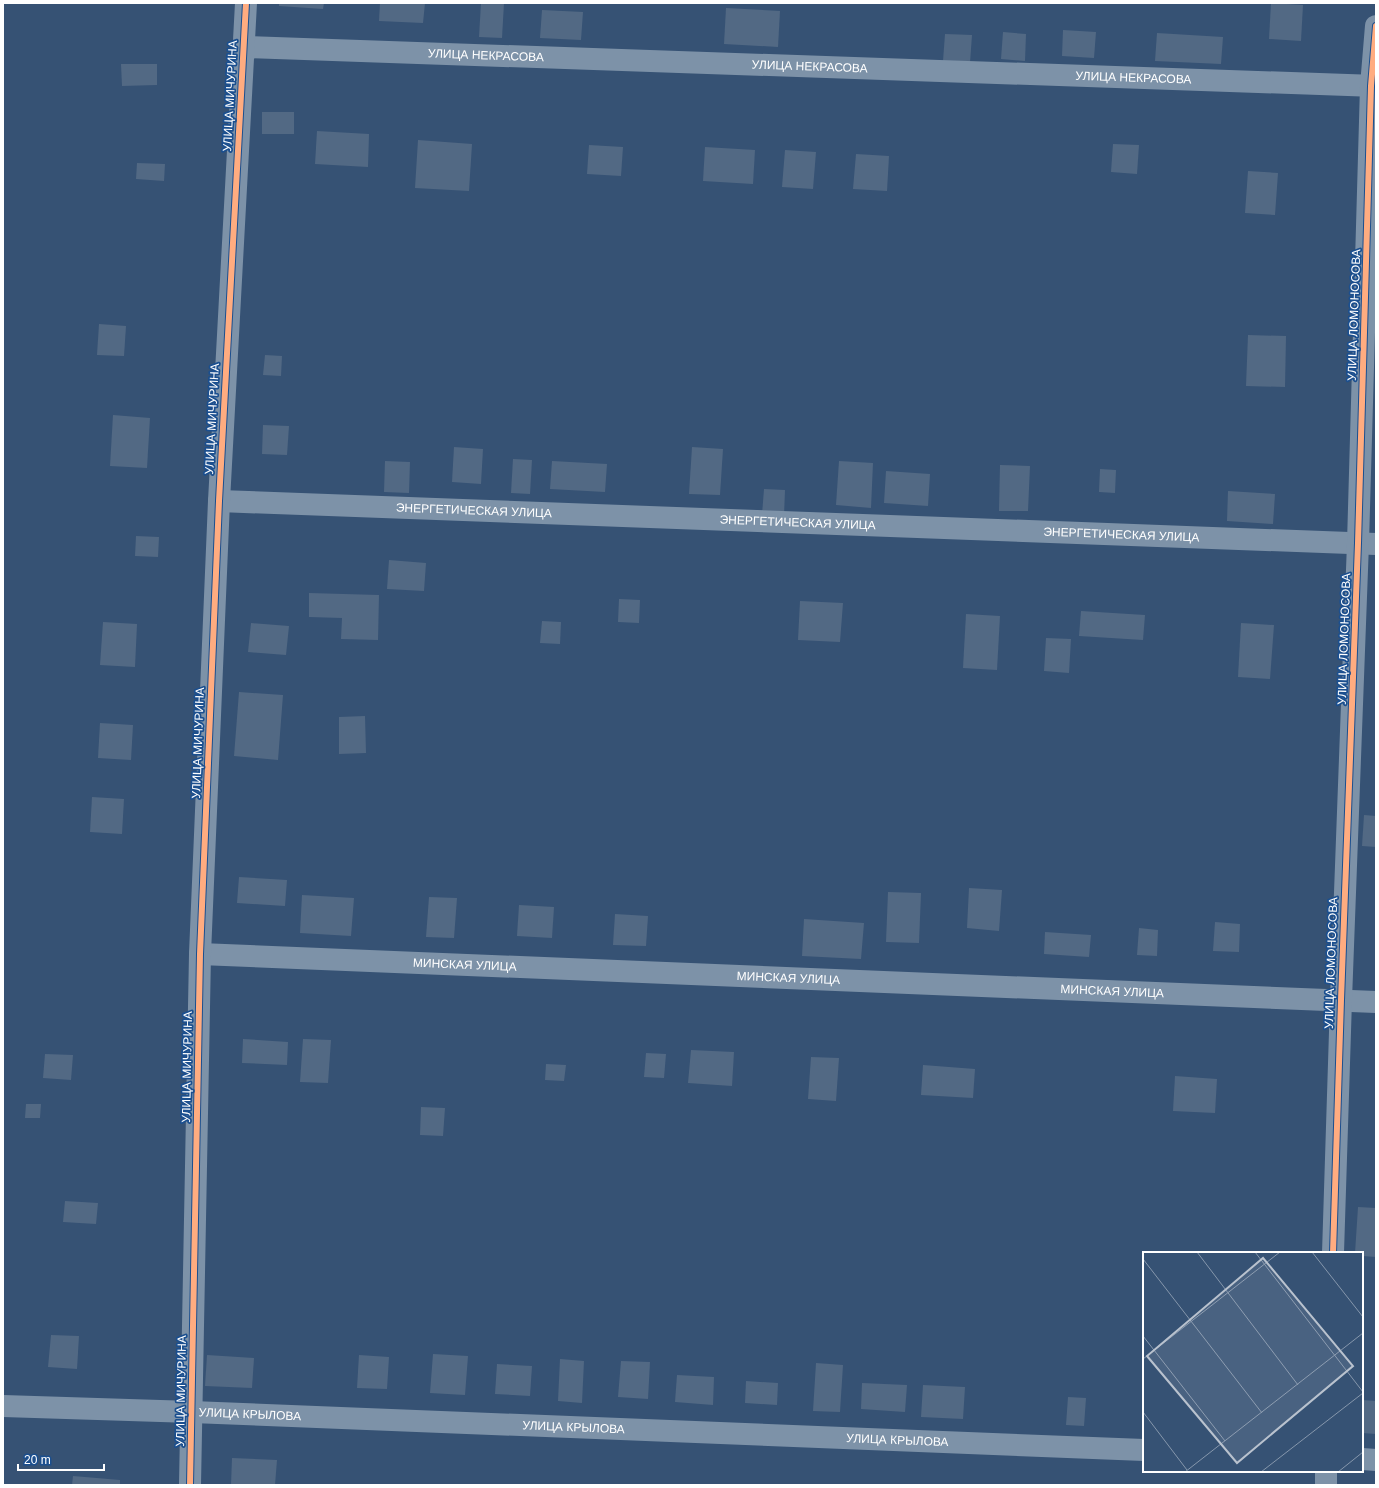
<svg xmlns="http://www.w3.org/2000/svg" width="1379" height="1488" font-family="Arial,sans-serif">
	<rect width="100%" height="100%" fill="#365274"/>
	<g fill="#526984">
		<polygon points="279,3 324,3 323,9 279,6"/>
		<polygon points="380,3 425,3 423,23 379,21"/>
		<polygon points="481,3 504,3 502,38 479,37"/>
		<polygon points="1271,3 1303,5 1301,41 1269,39"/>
		<polygon points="726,8 780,11 778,47 724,44"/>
		<polygon points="542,10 583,12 581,40 540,38"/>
		<polygon points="1063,30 1096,32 1094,58 1062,56"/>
		<polygon points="1003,32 1026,34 1025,61 1001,59"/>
		<polygon points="1157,33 1223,37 1221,64 1155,61"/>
		<polygon points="945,34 972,35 970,63 943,61"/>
		<polygon points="121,64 157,64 157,85 122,86"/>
		<rect x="262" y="112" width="32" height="22"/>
		<polygon points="317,131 369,134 368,167 315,164"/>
		<polygon points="418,140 472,144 469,191 415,188"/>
		<polygon points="1113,144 1139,145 1137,174 1111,172"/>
		<polygon points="589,145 623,147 621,176 587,174"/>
		<polygon points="705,147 755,150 753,184 703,181"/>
		<polygon points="785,150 816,152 813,189 782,187"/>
		<polygon points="856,154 889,156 887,191 853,189"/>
		<polygon points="137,163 165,164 164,181 136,179"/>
		<polygon points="1248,171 1278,173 1275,215 1245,213"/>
		<polygon points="99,324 126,326 124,356 97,355"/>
		<polygon points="1248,335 1286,336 1285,387 1246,386"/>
		<polygon points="265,355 282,356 281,376 263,375"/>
		<polygon points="113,415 150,418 147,468 110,466"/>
		<polygon points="263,425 289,426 287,455 262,454"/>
		<polygon points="454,447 483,449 481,484 452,482"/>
		<polygon points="692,447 723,449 720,495 689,494"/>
		<polygon points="513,459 532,460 530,494 511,493"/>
		<polygon points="385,461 410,462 409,493 384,492"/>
		<polygon points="552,461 607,464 605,492 550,489"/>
		<polygon points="839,461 873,463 871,508 836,505"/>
		<polygon points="1000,465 1030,466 1028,511 999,511"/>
		<polygon points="1100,469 1116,470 1115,493 1099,492"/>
		<polygon points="886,471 930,474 928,506 884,503"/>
		<polygon points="764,489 785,490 784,516 762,515"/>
		<polygon points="1228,491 1275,494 1273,524 1227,521"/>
		<polygon points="136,536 159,537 158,557 135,556"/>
		<polygon points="389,560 426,563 424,591 387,589"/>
		<polygon points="309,593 379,595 378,640 341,639 342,618 309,617"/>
		<polygon points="619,599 640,600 639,623 618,622"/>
		<polygon points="800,601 843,603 840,642 798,640"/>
		<polygon points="1081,611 1145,615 1143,640 1079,636"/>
		<polygon points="966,614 1000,616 997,670 963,668"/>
		<polygon points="542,621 561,622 560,644 540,643"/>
		<polygon points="103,622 137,624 135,667 100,665"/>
		<polygon points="251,623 289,626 286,655 248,652"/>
		<polygon points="1241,623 1274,625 1270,679 1238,677"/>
		<polygon points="1046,638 1071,639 1069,673 1044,671"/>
		<polygon points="239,692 283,695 278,760 234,756"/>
		<polygon points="365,716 366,753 339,754 339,717"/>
		<polygon points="100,723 133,725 131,760 98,758"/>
		<polygon points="92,797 124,799 122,834 90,832"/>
		<polygon points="1364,815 1376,816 1376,847 1362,846"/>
		<polygon points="239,877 287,880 285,906 237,903"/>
		<polygon points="969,888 1002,890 999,931 967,928"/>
		<polygon points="888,892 921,893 919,943 886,942"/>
		<polygon points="302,895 354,898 351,936 300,933"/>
		<polygon points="429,897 457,898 454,938 426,937"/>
		<polygon points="519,905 554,907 552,938 517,936"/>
		<polygon points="615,914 648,916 646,946 613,945"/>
		<polygon points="804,919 864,923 861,959 802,956"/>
		<polygon points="1215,922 1240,924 1239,952 1213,951"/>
		<polygon points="1139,928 1158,930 1157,956 1137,955"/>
		<polygon points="1045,932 1091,935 1089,957 1044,954"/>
		<polygon points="243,1039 288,1042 287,1065 242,1063"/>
		<polygon points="303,1039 331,1040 328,1083 300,1082"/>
		<polygon points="691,1050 734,1052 732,1086 688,1083"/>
		<polygon points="646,1053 666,1054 664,1078 644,1077"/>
		<polygon points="45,1054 73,1055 71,1080 43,1078"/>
		<polygon points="811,1057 839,1058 836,1101 808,1099"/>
		<polygon points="546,1064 566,1065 564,1081 545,1080"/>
		<polygon points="923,1065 975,1069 973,1098 921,1095"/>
		<polygon points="1175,1076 1217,1079 1215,1113 1173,1111"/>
		<polygon points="26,1104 41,1104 40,1118 25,1118"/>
		<polygon points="421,1107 445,1108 443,1136 420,1135"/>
		<polygon points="65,1201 98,1203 96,1224 63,1222"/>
		<polygon points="1358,1207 1376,1208 1376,1257 1362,1256 1362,1253 1355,1253"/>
		<polygon points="51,1335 79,1336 77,1369 48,1367"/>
		<polygon points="433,1354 468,1356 465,1395 430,1393"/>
		<polygon points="207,1355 254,1358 252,1388 205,1386"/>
		<polygon points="359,1355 389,1357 387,1389 357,1388"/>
		<polygon points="560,1359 584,1361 582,1403 558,1401"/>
		<polygon points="621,1361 650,1362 648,1399 618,1397"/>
		<polygon points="816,1363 843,1365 840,1412 813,1411"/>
		<polygon points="497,1364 532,1366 530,1396 495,1394"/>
		<polygon points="677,1375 714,1377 713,1405 675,1402"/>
		<polygon points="746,1381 778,1383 777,1405 745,1403"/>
		<polygon points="862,1383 907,1385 905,1412 861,1409"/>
		<polygon points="923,1385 965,1387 963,1419 921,1417"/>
		<polygon points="1068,1397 1086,1398 1084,1426 1066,1425"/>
		<polygon points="1362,1400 1376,1401 1376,1434 1362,1433"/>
		<polygon points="232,1458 277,1460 275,1485 231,1485"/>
		<polygon points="73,1476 120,1480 120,1485 72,1485"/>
	</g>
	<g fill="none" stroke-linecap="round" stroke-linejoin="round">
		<g stroke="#7d92a8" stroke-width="22">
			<path id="s1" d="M 244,47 L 1376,86"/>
			<path id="s2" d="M 219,501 L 1376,544"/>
			<path id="s3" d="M 200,954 L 1376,1002"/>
			<polyline points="1333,1253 1341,1000 1358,543 1371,86 1376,26"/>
			<path id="s4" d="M 3,1406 L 192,1412 L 1144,1450"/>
			<polyline points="1362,1459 1376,1460"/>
			<polyline points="190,1485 200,954 219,501 246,3"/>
			<polyline points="1326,1485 1326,1471"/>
		</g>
		<g stroke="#1b4f8f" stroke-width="8">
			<g id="cycleway">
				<polyline points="1333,1253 1341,1000 1358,543 1371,86 1376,26"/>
				<polyline points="190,1485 200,954 219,501 246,3"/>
			</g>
		</g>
		<use href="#cycleway" stroke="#ffac80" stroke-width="6"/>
	</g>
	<g text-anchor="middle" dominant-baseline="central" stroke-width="3.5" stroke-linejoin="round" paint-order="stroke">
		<g font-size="12" fill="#fff" stroke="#1b4f8f">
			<text stroke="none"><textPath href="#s1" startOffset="242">УЛИЦА НЕКРАСОВА</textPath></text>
			<text stroke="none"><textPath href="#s1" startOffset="566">УЛИЦА НЕКРАСОВА</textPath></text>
			<text stroke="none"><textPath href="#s1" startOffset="890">УЛИЦА НЕКРАСОВА</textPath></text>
			<text transform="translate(230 96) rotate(-87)">УЛИЦА МИЧУРИНА</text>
			<text transform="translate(1354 315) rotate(-88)">УЛИЦА ЛОМОНОСОВА</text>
			<text transform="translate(212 419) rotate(-87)">УЛИЦА МИЧУРИНА</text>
			<text stroke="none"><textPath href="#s2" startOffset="255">ЭНЕРГЕТИЧЕСКАЯ УЛИЦА</textPath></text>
			<text stroke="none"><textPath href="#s2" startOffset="579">ЭНЕРГЕТИЧЕСКАЯ УЛИЦА</textPath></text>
			<text stroke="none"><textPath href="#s2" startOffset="903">ЭНЕРГЕТИЧЕСКАЯ УЛИЦА</textPath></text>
			<text transform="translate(1344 639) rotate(-88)">УЛИЦА ЛОМОНОСОВА</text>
			<text transform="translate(198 743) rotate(-88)">УЛИЦА МИЧУРИНА</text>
			<text transform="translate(1331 963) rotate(-88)">УЛИЦА ЛОМОНОСОВА</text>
			<text stroke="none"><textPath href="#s3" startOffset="265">МИНСКАЯ УЛИЦА</textPath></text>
			<text stroke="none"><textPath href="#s3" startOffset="589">МИНСКАЯ УЛИЦА</textPath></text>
			<text stroke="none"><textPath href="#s3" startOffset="913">МИНСКАЯ УЛИЦА</textPath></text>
			<text transform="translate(187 1067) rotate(-89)">УЛИЦА МИЧУРИНА</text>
			<text transform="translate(181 1391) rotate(-89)">УЛИЦА МИЧУРИНА</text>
			<text stroke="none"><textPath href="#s4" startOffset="247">УЛИЦА КРЫЛОВА</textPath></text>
			<text stroke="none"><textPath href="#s4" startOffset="571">УЛИЦА КРЫЛОВА</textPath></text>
			<text stroke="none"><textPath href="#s4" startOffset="895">УЛИЦА КРЫЛОВА</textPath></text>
		</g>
	</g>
	<g transform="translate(1143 1252)">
		<rect width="220" height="220" fill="#365274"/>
		<path fill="none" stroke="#8697ac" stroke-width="1" d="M 54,0 L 155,133M 112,0 L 220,140M 169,0 L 220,65M 0,7 L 119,161M 0,84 L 82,189M 0,107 L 137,0M 0,160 L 44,218M 42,220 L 220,81M 118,220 L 220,141M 195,220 L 220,200"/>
		<path fill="#b9c2ce" fill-opacity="0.15" stroke="#b9c2ce" stroke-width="2" d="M 120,6 L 210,114 L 94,211 L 4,104 Z"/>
		<rect width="220" height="220" fill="none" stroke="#fff" stroke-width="2"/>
	</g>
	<rect width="1379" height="1488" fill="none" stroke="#ffffff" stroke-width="8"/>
	<path d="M18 1464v6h86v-6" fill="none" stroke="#ffffff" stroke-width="2"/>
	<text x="24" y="1464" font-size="12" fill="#ffffff" stroke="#1b4f8f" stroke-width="3" paint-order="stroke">20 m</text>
</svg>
